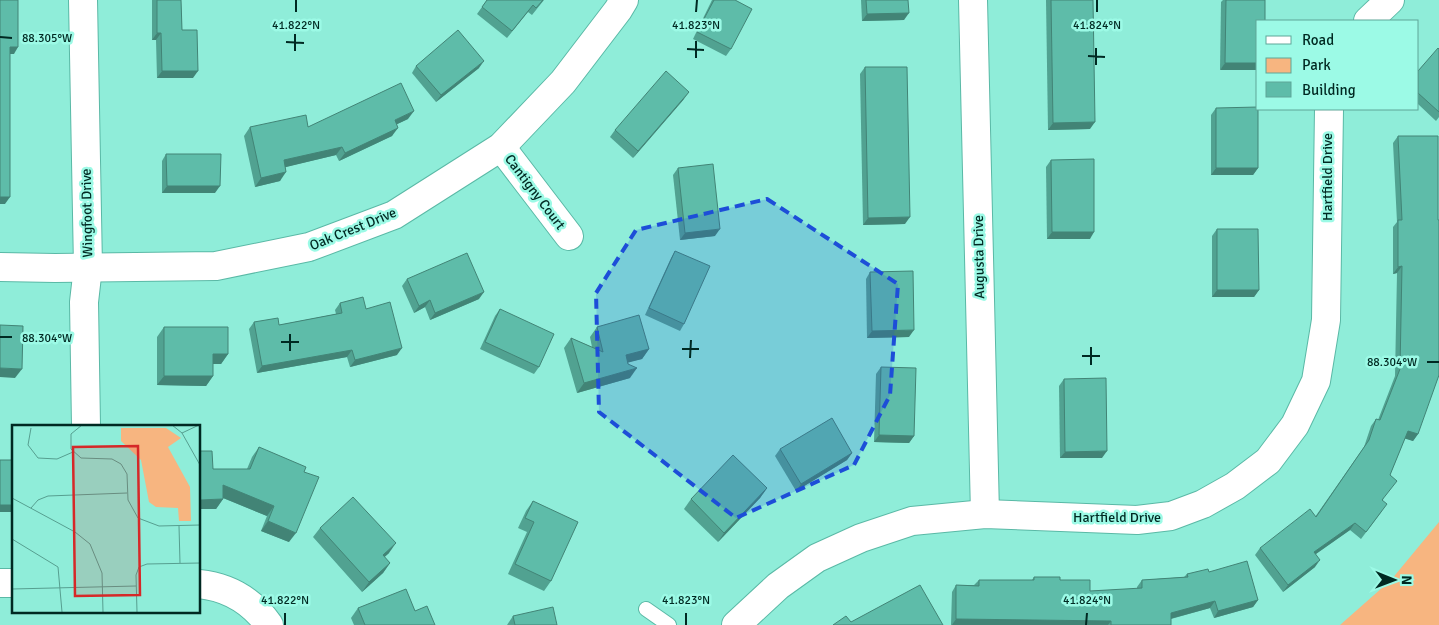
<svg xmlns="http://www.w3.org/2000/svg" width="1439" height="625" font-family="Signika,sans-serif">
	<rect width="100%" height="100%" fill="#8fedd9"/>
	<polygon fill="#f7b580" points="1439,522 1439,625 1340,625 1391,580"/>
	<g fill="none" stroke-linecap="round" stroke-linejoin="round">
		<g stroke="#5ab9a6" stroke-width="16">
			<polyline id="lane" points="646,609 669,625"/>
		</g>
		<g stroke="#5ab9a6" stroke-width="30">
			<g id="street">
				<polyline points="83,0 88,267 84,302 86,426"/>
				<polyline points="973,0 985,514"/>
				<polyline points="1368,21 1390,0"/>
				<polyline points="501,147 569,236"/>
				<polyline points="0,267 55,268 216,266 309,247 394,215 501,147 563,82 618,10 624,0"/>
				<polyline points="0,583 14,583"/>
				<path d="M 199,584 C 228,587 252,601 269,625"/>
				<polyline points="736,625 778,586 817,558 861,538 912,521 985,514 1137,520 1171,516 1203,504 1235,486 1268,461 1295,425 1316,381 1326,320 1329,109"/>
			</g>
		</g>
		<use href="#lane" stroke="#fff" stroke-width="14"/>
		<use href="#street" stroke="#fff" stroke-width="28"/>
	</g>
	<g fill="#51a291">
		<polygon points="152,0 181,0 182,30 193,78 157,78 156,40 152,40"/>
		<polygon points="487,0 544,0 532,15 528,12 507,38 477,14"/>
		<polygon points="712,0 735,0 731,49 726,56 693,39"/>
		<polygon points="861,0 908,0 904,20 862,21"/>
		<polygon points="1046,0 1093,0 1090,129 1048,130"/>
		<polygon points="1223,0 1226,0 1265,21 1220,70 1221,2"/>
		<polygon points="1439,49 1439,117 1436,121 1418,104 1418,71"/>
		<polygon points="416,66 479,68 436,102 412,73"/>
		<polygon points="865,67 905,224 863,225 860,74"/>
		<polygon points="684,99 633,158 610,137 615,130"/>
		<polygon points="1216,108 1258,168 1253,175 1211,175 1211,115"/>
		<polygon points="408,119 397,124 392,136 339,161 336,155 285,167 280,181 255,187 244,136 250,127 308,127"/>
		<polygon points="1398,136 1418,434 1413,441 1405,438 1390,475 1383,500 1382,511 1361,539 1350,530 1316,554 1315,567 1283,592 1255,555 1260,548 1315,517 1364,447 1371,426 1376,419 1378,420 1395,376 1397,273 1393,274 1393,227 1397,222 1393,143"/>
		<polygon points="166,154 215,193 162,193 162,161"/>
		<polygon points="1051,160 1090,239 1047,239 1046,167"/>
		<polygon points="678,168 715,236 680,240 673,175"/>
		<polygon points="1217,229 1259,290 1254,297 1212,297 1212,236"/>
		<polygon points="675,251 684,324 680,331 645,315 671,258"/>
		<polygon points="870,272 909,337 867,338 866,279"/>
		<polygon points="407,279 479,299 430,320 425,307 414,313 402,286"/>
		<polygon points="340,303 366,309 397,355 350,367 347,357 257,373 249,329 254,322 279,325 336,314 335,310"/>
		<polygon points="500,309 539,367 534,374 480,349 495,316"/>
		<polygon points="164,327 228,354 221,364 213,364 213,376 206,386 157,385 157,337"/>
		<polygon points="597,327 649,349 642,359 628,362 630,378 577,393 564,348 571,338 592,347 590,337"/>
		<polygon points="881,367 914,436 909,443 874,442 876,374"/>
		<polygon points="1064,379 1102,458 1060,458 1059,386"/>
		<polygon points="259,447 304,472 289,542 261,531 267,516 223,498 223,499 216,509 213,469 247,469 252,457"/>
		<polygon points="780,449 852,453 847,460 796,491 775,456"/>
		<polygon points="767,488 760,498 718,542 684,509 691,499"/>
		<polygon points="533,501 551,581 544,591 508,574 527,532 518,528 526,511"/>
		<polygon points="320,528 389,553 384,557 390,563 383,573 362,592 313,537"/>
		<polygon points="1209,572 1258,600 1253,607 1214,618 1210,608 1171,619 1171,625 951,625 952,592 956,585 974,585 979,580 1032,580 1034,577 1060,580 1090,591 1137,589 1137,587 1142,580 1184,577 1187,574"/>
		<polygon points="358,608 415,611 435,625 354,625 351,618"/>
		<polygon points="513,616 557,625 507,625"/>
	</g>
	<g fill="#428476">
		<polygon points="909,13 904,20 862,21 867,14"/>
		<polygon points="157,33 161,33 156,40 152,40"/>
		<polygon points="10,47 18,47 14,54 5,54"/>
		<polygon points="484,61 479,68 436,102 441,95"/>
		<polygon points="1225,63 1258,63 1258,70 1220,70"/>
		<polygon points="162,71 198,71 193,78 157,78"/>
		<polygon points="689,92 684,99 633,158 638,151"/>
		<polygon points="414,111 408,119 389,128 395,120"/>
		<polygon points="1095,122 1090,129 1048,130 1053,123"/>
		<polygon points="398,128 392,136 339,161 345,153"/>
		<polygon points="342,147 336,155 278,169 284,160"/>
		<polygon points="1216,168 1258,168 1253,175 1211,175"/>
		<polygon points="286,172 280,181 255,187 261,178"/>
		<polygon points="167,186 220,186 215,193 162,193"/>
		<polygon points="0,197 10,197 5,204 0,204"/>
		<polygon points="910,217 905,224 863,225 868,218"/>
		<polygon points="720,229 715,236 680,240 685,233"/>
		<polygon points="1052,232 1094,232 1090,239 1047,239"/>
		<polygon points="1402,266 1397,273 1393,274 1398,267"/>
		<polygon points="1217,290 1259,290 1254,297 1212,297"/>
		<polygon points="484,292 479,299 430,320 435,313"/>
		<polygon points="430,300 425,307 414,313 419,306"/>
		<polygon points="914,330 909,337 867,338 872,331"/>
		<polygon points="402,348 397,355 350,367 355,360"/>
		<polygon points="649,349 642,359 619,365 626,355"/>
		<polygon points="352,350 347,357 257,373 262,366"/>
		<polygon points="213,354 228,354 221,364 206,364"/>
		<polygon points="0,368 22,369 15,378 0,377"/>
		<polygon points="637,368 630,378 577,393 584,383"/>
		<polygon points="164,376 213,376 206,386 157,385"/>
		<polygon points="1408,431 1418,434 1413,441 1403,438"/>
		<polygon points="879,435 914,436 909,443 874,442"/>
		<polygon points="1107,451 1102,458 1060,458 1065,452"/>
		<polygon points="852,453 847,460 796,491 801,484"/>
		<polygon points="223,485 274,506 267,516 216,495"/>
		<polygon points="767,488 760,498 718,542 724,533"/>
		<polygon points="223,499 216,509 199,509 199,500"/>
		<rect x="0" y="505" width="14" height="7"/>
		<polygon points="268,521 296,533 289,542 261,531"/>
		<polygon points="1355,523 1350,530 1310,558 1314,552"/>
		<polygon points="396,543 389,553 376,565 383,555"/>
		<polygon points="1320,560 1315,567 1283,592 1288,585"/>
		<polygon points="390,563 383,573 362,592 369,582"/>
		<polygon points="1258,600 1253,607 1214,618 1218,611"/>
		<polygon points="1215,601 1210,608 1166,620 1171,613"/>
		<polygon points="956,619 1111,621 1108,625 952,625"/>
	</g>
	<g fill="#5ebca9" stroke="#428476">
		<polygon points="0,0 18,0 18,47 10,47 10,197 0,197"/>
		<polygon points="157,0 181,0 182,30 197,30 198,71 162,71 161,33 157,33"/>
		<polygon points="487,0 543,0 536,8 533,5 512,31 482,7"/>
		<polygon points="714,0 735,0 752,9 731,49 697,32"/>
		<polygon points="866,0 908,0 909,13 867,14"/>
		<polygon points="1051,0 1093,0 1095,122 1053,123"/>
		<polygon points="1226,0 1265,0 1265,21 1258,21 1258,63 1225,63"/>
		<polygon points="458,30 484,61 441,95 416,66"/>
		<polygon points="1438,48 1439,49 1439,112 1418,93 1418,71"/>
		<polygon points="865,67 907,67 910,217 868,218"/>
		<polygon points="666,71 689,92 638,151 615,130"/>
		<polygon points="401,83 414,111 395,120 398,128 345,153 342,147 284,160 286,172 261,178 250,127 306,115 308,127"/>
		<polygon points="1258,107 1258,168 1216,168 1216,108"/>
		<polygon points="1398,136 1438,136 1438,220 1439,220 1439,375 1418,434 1408,431 1390,475 1397,481 1382,500 1387,504 1366,532 1355,523 1314,552 1320,560 1288,585 1260,548 1310,509 1316,517 1369,440 1376,419 1380,420 1400,369 1402,266 1398,267 1398,220 1402,220"/>
		<polygon points="166,154 221,154 220,186 167,186"/>
		<polygon points="1094,159 1094,232 1052,232 1051,160"/>
		<polygon points="713,164 720,229 685,233 678,168"/>
		<polygon points="1217,229 1258,229 1259,290 1217,290"/>
		<polygon points="675,251 710,266 684,324 649,308"/>
		<polygon points="467,253 484,292 435,313 430,300 419,306 407,279"/>
		<polygon points="913,271 914,330 872,331 870,272"/>
		<polygon points="363,297 366,309 390,302 402,348 355,360 352,350 262,366 254,322 278,318 279,325 342,313 340,303"/>
		<polygon points="500,309 554,334 539,367 485,342"/>
		<polygon points="639,315 649,349 626,355 628,364 637,368 584,383 571,338 603,352 597,327"/>
		<polygon points="0,325 23,326 22,369 0,368"/>
		<polygon points="164,327 228,327 228,354 213,354 213,376 164,376"/>
		<polygon points="881,367 916,368 914,436 879,435"/>
		<polygon points="1106,378 1107,451 1065,452 1064,379"/>
		<polygon points="832,418 852,453 801,484 780,449"/>
		<polygon points="259,447 306,467 304,472 319,477 296,533 268,521 274,506 223,485 223,499 199,500 199,451 212,451 213,469 250,469"/>
		<polygon points="733,455 767,488 724,533 691,499"/>
		<rect x="0" y="460" width="14" height="45"/>
		<polygon points="353,497 396,543 383,555 390,563 369,582 320,528"/>
		<polygon points="533,501 578,522 551,581 515,564 534,522 525,518"/>
		<polygon points="1247,561 1258,600 1218,611 1215,601 1171,613 1171,625 1111,625 1111,621 956,619 956,585 979,586 979,580 1034,580 1034,577 1060,577 1060,580 1090,580 1090,591 1142,588 1142,580 1188,577 1187,574 1208,569 1209,572"/>
		<polygon points="920,585 943,625 833,625 846,616 851,622"/>
		<polygon points="406,589 415,611 427,606 435,625 365,625 358,608"/>
		<polygon points="553,607 557,625 515,625 513,616"/>
	</g>
	<path fill="#1d4ed8" fill-opacity="0.2" stroke="#1d4ed8" stroke-width="4" stroke-dasharray="10 6" stroke-linejoin="round" d="M 767,199 L 898,284 L 890,395 L 854,465 L 736,518 L 599,412 L 596,293 L 636,230 Z"/>
	<path fill="none" stroke="#002922" stroke-width="2" d="M 296,12 L 296,0M 696,12 L 697,0M 1097,12 L 1097,0M 0,37 L 12,38M 286,42 L 304,43M 687,49 L 704,50M 295,51 L 295,34M 1088,56 L 1105,57M 696,58 L 696,41M 1096,65 L 1096,48M 0,337 L 12,337M 281,342 L 299,342M 682,349 L 699,349M 290,351 L 290,334M 1082,356 L 1100,356M 690,358 L 691,340M 1427,362 L 1439,362M 1091,365 L 1091,347M 285,625 L 285,613M 686,625 L 686,613M 1086,625 L 1087,613"/>
	<g text-anchor="middle" dominant-baseline="central" stroke-width="5" stroke-linejoin="round" paint-order="stroke">
		<g font-size="14" fill="#002922" stroke="#9cfae6">
			<text transform="translate(1327 177) rotate(-90)">Hartfield Drive</text>
			<text transform="translate(535 192) rotate(53)">Cantigny Court</text>
			<text transform="translate(87 213) rotate(-91)">Wingfoot Drive</text>
			<text transform="translate(353 229) rotate(-22)">Oak Crest Drive</text>
			<text transform="translate(979 257) rotate(-91)">Augusta Drive</text>
			<text x="1117" y="517">Hartfield Drive</text>
		</g>
	</g>
	<g transform="translate(12 425)">
		<rect width="188" height="188" fill="#8fedd9"/>
		<path d="M 109,3 L 154,3 L 169,13 L 156,22 L 178,62 L 179,96 L 167,96 L 166,83 L 144,82 L 137,77 L 129,35 L 109,16 Z" fill="#f7b580"/>
		<path fill="none" stroke="#569f90" stroke-width="1" d="M 70,0 L 59,9 L 59,24 L 69,33 L 100,34 L 109,39 L 115,49 L 116,75 L 126,93 L 147,101 L 188,100M 160,0 L 170,8 L 188,40M 19,3 L 16,20 L 26,33 L 45,34 L 61,27M 170,8 L 187,0M 0,73 L 63,107 L 78,119 L 90,148 L 91,187M 19,83 L 26,75 L 36,71 L 115,68M 167,101 L 168,138M 0,114 L 46,142 L 50,187M 0,164 L 124,161M 125,187 L 124,150 L 127,142 L 135,139 L 188,138"/>
		<path fill="#d62828" fill-opacity="0.15" stroke="#d62828" stroke-width="2.5" d="M 126,21 L 128,170 L 63,171 L 61,22 Z"/>
		<rect width="188" height="188" fill="none" stroke="#002922" stroke-width="2.5"/>
	</g>
	<g font-size="12" text-anchor="middle" fill="#002922" stroke="#9cfae6" stroke-width="5" stroke-linejoin="round" paint-order="stroke">
		<text x="296" y="29">41.822°N</text>
		<text x="696" y="29">41.823°N</text>
		<text x="1097" y="29">41.824°N</text>
		<text x="47" y="42">88.305°W</text>
		<text x="47" y="342">88.304°W</text>
		<text x="1392" y="366">88.304°W</text>
		<text x="285" y="604">41.822°N</text>
		<text x="686" y="604">41.823°N</text>
		<text x="1087" y="604">41.824°N</text>
	</g>
	<rect x="1256" y="20" width="162" height="90" fill="#9cfae6" stroke="#5ea698"/>
	<rect x="1266" y="36" width="25" height="8" fill="#ffffff" stroke="#5ea698"/>
	<text x="1302" y="45" font-size="15" fill="#002922">Road</text>
	<rect x="1266" y="58" width="25" height="15" fill="#f7b580" stroke="#5ea698"/>
	<text x="1302" y="70" font-size="15" fill="#002922">Park</text>
	<rect x="1266" y="82" width="25" height="15" fill="#5ebca9" stroke="#5ea698"/>
	<text x="1302" y="95" font-size="15" fill="#002922">Building</text>
	<g transform="translate(1394 580) rotate(91)" stroke="#9cfae6" stroke-width="4" paint-order="stroke">
	<path d="M0-4L9 19L0 12L-9 19Z" fill="#002922"/>
	<text y="-8" font-size="14" font-weight="bold" text-anchor="middle" fill="#002922">N</text>
	</g>
</svg>
